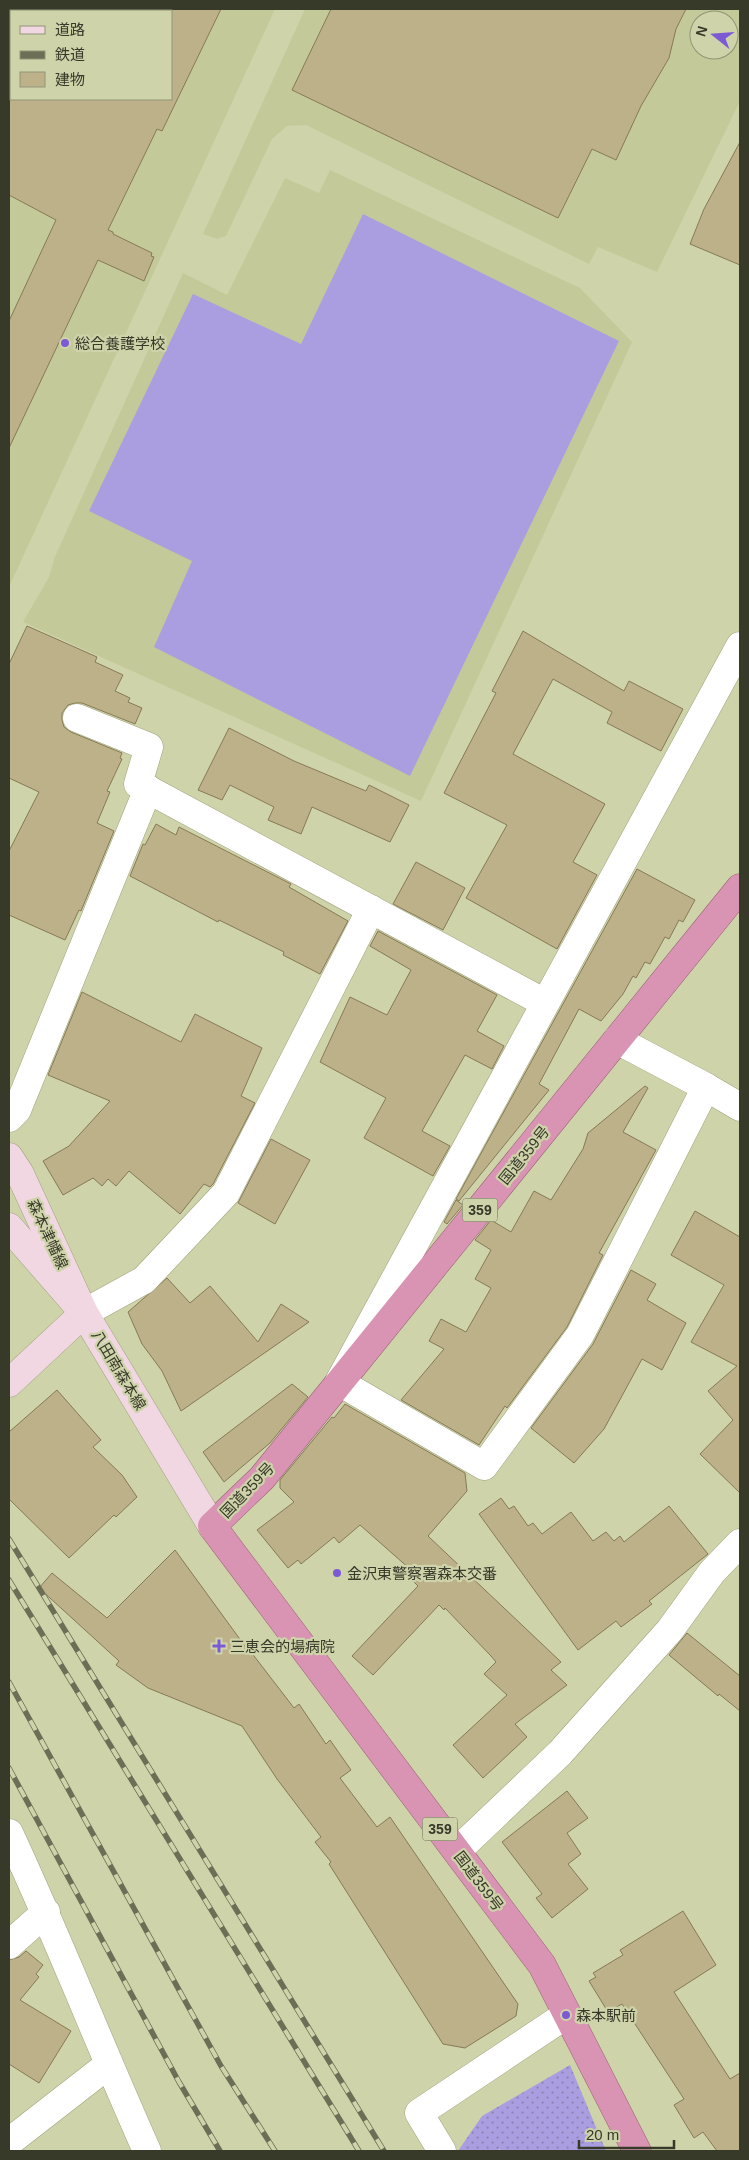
<svg xmlns="http://www.w3.org/2000/svg" width="749" height="2160" font-family="Arial,'Noto Sans JP',sans-serif">
	<defs>
		<pattern id="grass-dots" width="8" height="8" patternUnits="userSpaceOnUse" patternTransform="scale(1.25)"><rect width="8" height="8" fill="#aa9ee0"/><path d="M2 2h.1M6 6h.1" fill="none" stroke="#8b82b6" stroke-width="1.8" stroke-linecap="round"/></pattern>
	</defs>
	<rect width="100%" height="100%" fill="#cfd3aa"/>
	<g fill="#c4c999" fill-rule="evenodd">
		<path d="M 9,9 L 275,9 L 9,587 ZM 11,11 L 171,11 L 171,99 L 11,99 Z"/>
		<path d="M 305,9 L 740,9 L 740,101 L 657,272 L 598,247 L 589,264 L 306,125 L 287,126 L 272,139 L 226,236 L 217,239 L 203,234 ZM 699,20 L 729,20 L 729,50 L 699,50 Z"/>
		<polygon points="330,170 580,288 632,342 421,801 23,622 49,577 54,559 183,273 227,295 285,178 319,193"/>
	</g>
	<polygon fill="url(#grass-dots)" points="570,2065 606,2151 501,2151 500,2149 496,2151 458,2151 482,2116"/>
	<polygon fill="#aa9ee0" points="363,214 619,341 410,776 154,647 192,561 89,511 193,294 301,344"/>
	<g fill="#bdb18a" stroke="#867a56">
		<polygon points="171,9 221,9 162,131 157,129 108,230 113,232 113,234 152,253 151,256 154,257 144,281 98,260 9,448 9,321 56,220 9,195 9,99 171,99"/>
		<polygon points="331,9 686,9 676,29 669,58 641,106 616,160 592,149 558,218 292,90"/>
		<polygon points="740,142 740,265 690,244 704,209"/>
		<polygon points="27,626 97,657 95,662 123,675 115,691 130,698 128,702 142,708 135,724 82,703 75,703 68,705 62,713 62,720 64,727 71,732 122,753 120,758 122,759 107,791 110,792 97,823 114,831 81,911 79,910 65,940 9,915 9,851 39,792 9,778 9,664"/>
		<polygon points="523,631 624,691 629,681 683,709 661,751 607,723 612,712 553,679 513,754 605,804 573,862 597,875 557,949 466,898 507,825 444,793 496,693 492,691"/>
		<polygon points="229,728 294,761 366,791 369,785 409,805 390,842 312,807 301,834 268,820 274,807 230,785 222,800 198,790"/>
		<polygon points="156,824 176,835 179,827 291,884 289,887 348,921 320,974 283,955 284,952 219,920 218,922 130,876 143,844 145,845"/>
		<polygon points="416,862 465,888 443,930 393,904"/>
		<polygon points="637,869 695,900 683,922 679,920 669,939 665,937 650,964 645,962 636,978 633,976 623,994 601,1021 579,1009 539,1084 549,1090 459,1201 456,1199"/>
		<polygon points="378,931 497,995 477,1031 504,1046 492,1069 465,1055 422,1131 450,1146 433,1176 364,1138 386,1098 320,1062 350,997 387,1015 411,970 370,946"/>
		<polygon points="82,992 181,1042 195,1014 262,1048 241,1096 255,1103 213,1184 210,1187 204,1184 180,1214 129,1171 116,1186 108,1179 102,1186 93,1178 63,1195 43,1161 69,1146 110,1101 48,1075"/>
		<polygon points="645,1086 648,1088 623,1132 656,1150 599,1253 603,1255 567,1327 507,1408 505,1406 479,1445 401,1400 444,1349 429,1341 441,1319 466,1332 491,1288 475,1279 491,1250 475,1240 491,1220 511,1232 534,1191 551,1200 583,1149 588,1133"/>
		<polygon points="271,1139 310,1160 275,1224 238,1203"/>
		<polygon points="456,1200 463,1205 447,1224 444,1222"/>
		<polygon points="695,1211 740,1237 740,1493 700,1454 733,1420 708,1391 737,1366 691,1342 724,1285 671,1255"/>
		<polygon points="631,1270 656,1284 647,1300 686,1323 662,1370 642,1359 604,1429 574,1463 531,1428 593,1344"/>
		<polygon points="167,1278 190,1303 210,1286 258,1342 281,1304 309,1322 181,1411 162,1371 142,1344 128,1312"/>
		<polygon points="292,1384 308,1397 270,1443 224,1482 203,1452"/>
		<polygon points="57,1390 101,1440 93,1447 122,1475 137,1497 116,1517 114,1515 69,1558 9,1499 9,1432"/>
		<polygon points="345,1404 465,1473 467,1491 428,1536 561,1662 551,1670 567,1685 515,1724 527,1737 483,1778 453,1745 507,1695 484,1674 496,1662 491,1656 445,1608 444,1610 439,1605 373,1675 352,1656 418,1586 414,1582 419,1577 360,1525 339,1543 334,1537 301,1564 298,1560 288,1568 257,1530 294,1502 280,1488 280,1480 332,1417 334,1418"/>
		<polygon points="501,1498 509,1509 514,1506 528,1526 533,1523 542,1534 571,1512 593,1541 606,1532 614,1541 620,1536 624,1542 669,1506 708,1554 649,1601 652,1604 621,1627 616,1621 578,1650 479,1514"/>
		<polygon points="175,1550 250,1653 251,1652 294,1708 299,1704 326,1744 330,1740 351,1770 340,1778 377,1827 390,1817 518,2004 516,2016 465,2048 443,2044 329,1864 331,1862 315,1842 321,1837 277,1779 242,1726 148,1688 116,1665 119,1661 39,1588 52,1573 107,1618"/>
		<polygon points="687,1633 740,1676 740,1711 719,1694 718,1696 669,1655"/>
		<polygon points="567,1791 588,1818 567,1833 581,1854 568,1864 588,1889 552,1918 536,1898 542,1894 502,1842"/>
		<polygon points="683,1911 716,1965 674,1992 730,2079 740,2073 740,2151 717,2151 703,2132 694,2138 674,2105 684,2099 622,2004 608,2012 589,1981 596,1977 593,1973 623,1955 620,1950"/>
		<polygon points="26,1951 43,1965 36,1974 39,1977 20,2000 71,2031 39,2083 9,2064 9,1960 19,1957"/>
	</g>
	<g fill="none" stroke-linecap="round" stroke-linejoin="round">
		<g stroke="#a0a47d" stroke-width="29">
			<g id="minor">
				<polyline points="77,718 149,747 138,784 545,1003"/>
				<polyline points="617,1040 706,1087 580,1335 484,1466 339,1382 740,646"/>
				<polyline points="706,1087 740,1107"/>
				<polyline points="9,1118 17,1110 148,789"/>
				<polyline points="84,1313 144,1280 226,1193 371,909"/>
				<path d="M 9,1833 C 58,1938 100,2046 147,2151"/>
				<polyline points="457,1851 560,1753 670,1630 712,1572 740,1543"/>
				<polyline points="9,1945 46,1912"/>
				<polyline points="442,2151 419,2113 566,2015"/>
			</g>
		</g>
		<g stroke="#a0a47d" stroke-width="29">
			<polyline id="tertiary" points="9,2142 108,2065"/>
		</g>
		<g stroke="#a0a47d" stroke-width="29">
			<g id="secondary">
				<polyline points="9,1157 20,1174 84,1313 9,1383"/>
				<polyline points="9,1227 84,1313 212,1526"/>
			</g>
		</g>
		<g stroke="#996376" stroke-width="29">
			<polyline id="trunk" points="637,2151 542,1965 212,1526 262,1478 740,888"/>
		</g>
		<use href="#minor" stroke="#fff" stroke-width="28"/>
		<use href="#tertiary" stroke="#fff" stroke-width="28"/>
		<use href="#secondary" stroke="#f0d7e2" stroke-width="28"/>
		<use href="#trunk" stroke="#d894b2" stroke-width="28"/>
		<g stroke="#6c6e56" stroke-width="5.5">
			<g id="rail">
				<polyline points="9,1539 384,2151"/>
				<polyline points="9,1580 359,2151"/>
				<polyline points="9,1682 221,2066 275,2151"/>
				<polyline points="9,1768 179,2082 220,2151"/>
			</g>
		</g>
		<use href="#rail" stroke="#cfd3aa" stroke-width="4" stroke-dasharray="11" stroke-linecap="butt"/>
	</g>
	<g fill="#7c5ad4" stroke="#cfd3aa" stroke-width="2">
		<circle cx="65" cy="343" r="5"/>
		<circle cx="337" cy="1573" r="5"/>
		<path d="M216.5 1638.5h5v5h5v5h-5v5h-5v-5h-5v-5h5z"/>
		<circle cx="566" cy="2015" r="5"/>
	</g>
	<g text-anchor="middle" dominant-baseline="central" stroke-width="4.5" stroke-linejoin="round" paint-order="stroke">
		<g fill="#cfd3aa" stroke="#656750" stroke-width="1">
			<rect x="462.5" y="1198.5" width="35" height="23" rx="4"/>
			<rect x="422.5" y="1817.5" width="35" height="23" rx="4"/>
		</g>
		<g font-size="14" font-weight="bold" fill="#373929">
			<text x="480" y="1210">359</text>
			<text x="440" y="1829">359</text>
		</g>
		<g font-size="15" fill="#373929" stroke="#cfd3aa" text-anchor="start">
			<text x="75" y="343">総合養護学校</text>
			<text x="347" y="1573">金沢東警察署森本交番</text>
			<text x="230" y="1646">三恵会的場病院</text>
			<text x="576" y="2015">森本駅前</text>
		</g>
		<g font-size="15" fill="#373929" stroke="#cfd3aa">
			<text transform="translate(524 1155) rotate(-51)">国道359号</text>
			<text transform="translate(48 1234) rotate(65)">森本津幡線</text>
			<text transform="translate(119 1370) rotate(59)">八田南森本線</text>
			<text transform="translate(247 1490) rotate(-46)">国道359号</text>
			<text transform="translate(479 1881) rotate(53)">国道359号</text>
		</g>
	</g>
	<rect width="749" height="2160" fill="none" stroke="#373929" stroke-width="20"/>
	<rect x="10" y="10" width="162" height="90" fill="#cfd3aa" stroke="#929576"/>
	<rect x="20" y="26" width="25" height="8" fill="#f0d7e2" stroke="#929576"/>
	<text x="55" y="35" font-size="15" fill="#373929">道路</text>
	<rect x="20" y="51" width="25" height="8" fill="#6c6e56" stroke="#929576"/>
	<text x="55" y="60" font-size="15" fill="#373929">鉄道</text>
	<rect x="20" y="72" width="25" height="15" fill="#bdb18a" stroke="#929576"/>
	<text x="55" y="85" font-size="15" fill="#373929">建物</text>
	<g transform="translate(714 35) rotate(287)"><circle r="24" fill="#cfd3aa" stroke="#929576"/>
	<path d="M0-4L9 19L0 12L-9 19Z" fill="#7c5ad4"/>
	<text y="-8" font-size="14" font-weight="bold" text-anchor="middle" fill="#373929">N</text>
	</g>
	<path d="M579 2140v8h95v-8" fill="none" stroke="#373929" stroke-width="2.5"/>
	<text x="586" y="2140" font-size="15" fill="#373929" stroke="#cfd3aa" stroke-width="4" paint-order="stroke">20 m</text>
</svg>
